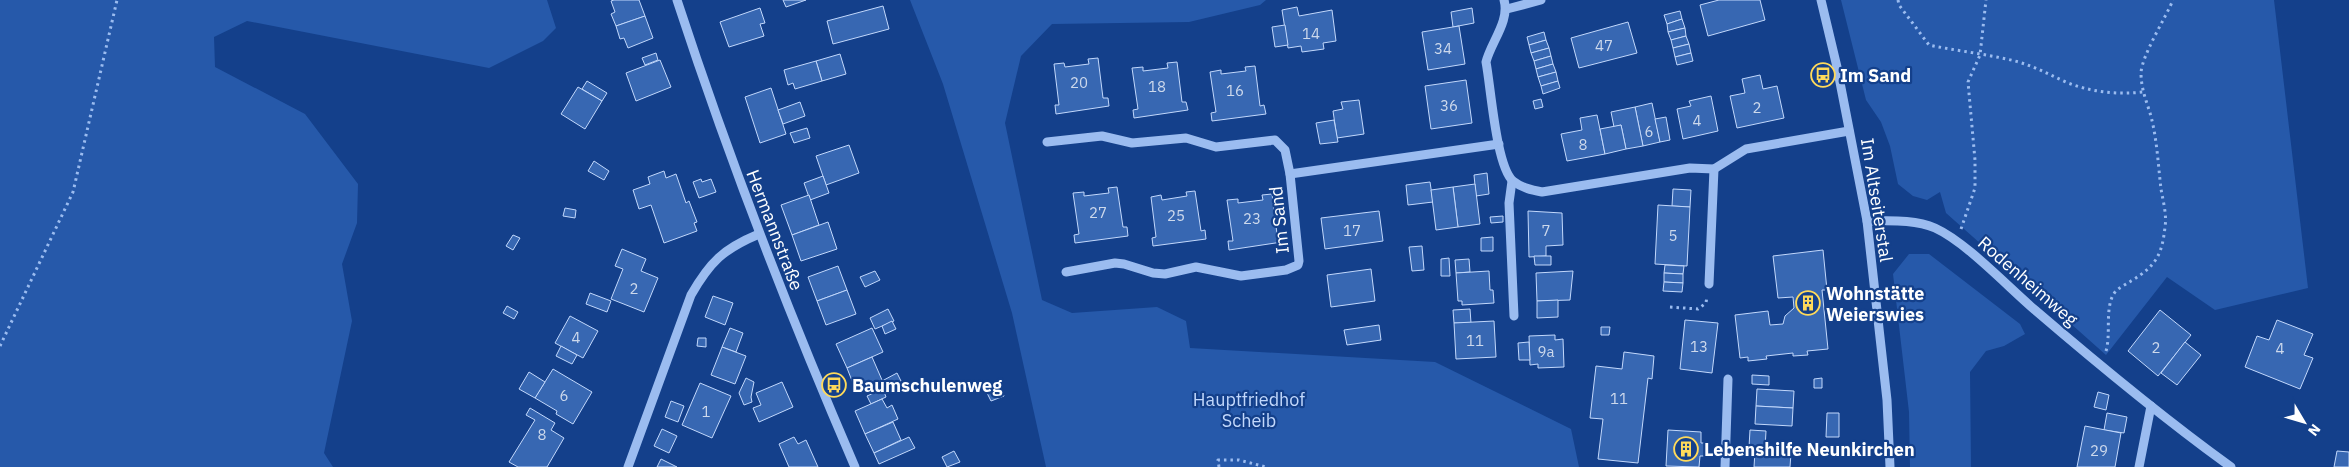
<svg xmlns="http://www.w3.org/2000/svg" width="2349" height="467" font-family="'IBM Plex Sans',sans-serif">
	<rect width="100%" height="100%" fill="#14408b"/>
	<g fill="#2659aa">
		<polygon points="0,0 547,0 556,28 543,41 489,68 247,21 214,37 215,67 305,114 358,184 357,223 342,264 352,321 324,453 333,467 0,467"/>
		<polygon points="910,0 1266,0 1260,5 1189,22 1052,24 1021,56 1005,123 1042,300 1072,313 1157,307 1186,321 1190,348 1435,362 1571,429 1579,467 1046,467 1012,313 943,84"/>
		<polygon points="1841,0 2274,0 2308,288 2215,310 2167,277 2106,355 1946,213 1940,192 1927,200 1913,196 1898,184 1890,146 1881,122 1866,100"/>
		<polygon points="1909,254 1929,254 2020,324 2025,334 2004,346 1986,351 1970,372 1971,467 1910,467 1909,412 1893,274"/>
	</g>
	<g fill="#3767b2" stroke="#c2d8fc">
		<polygon points="614,0 639,0 645,16 616,26 611,14 615,12 611,1"/>
		<polygon points="783,0 806,0 786,7"/>
		<polygon points="1719,0 1760,0 1765,20 1708,36 1700,5"/>
		<polygon points="883,6 889,29 833,44 827,21"/>
		<polygon points="1297,7 1299,16 1332,10 1336,41 1323,43 1324,49 1302,52 1301,46 1288,48 1282,10"/>
		<polygon points="760,8 765,23 760,24 764,36 729,47 720,22"/>
		<polygon points="1472,8 1474,23 1453,27 1451,12"/>
		<polygon points="1680,11 1682,19 1667,24 1664,15"/>
		<polygon points="645,16 653,38 628,48 624,38 620,39 616,26"/>
		<polygon points="1682,19 1685,28 1668,32 1667,24"/>
		<polygon points="1628,22 1637,53 1579,68 1571,38"/>
		<polygon points="1285,25 1288,45 1275,47 1272,27"/>
		<polygon points="1459,26 1465,64 1428,70 1422,32"/>
		<polygon points="1685,28 1686,36 1671,40 1668,32"/>
		<polygon points="1544,32 1546,40 1529,45 1527,37"/>
		<polygon points="1686,36 1689,44 1673,48 1671,40"/>
		<polygon points="1546,40 1549,48 1531,53 1529,45"/>
		<polygon points="1689,44 1691,53 1675,57 1673,48"/>
		<polygon points="1549,48 1551,56 1534,61 1531,53"/>
		<polygon points="656,53 658,60 645,65 642,58"/>
		<polygon points="1691,53 1693,61 1677,65 1675,57"/>
		<polygon points="840,54 846,74 822,81 816,61"/>
		<polygon points="1551,56 1553,64 1536,69 1534,61"/>
		<polygon points="1098,58 1103,98 1108,98 1109,106 1056,114 1055,105 1059,105 1054,64 1064,63 1065,67 1089,64 1088,59"/>
		<polygon points="660,60 671,87 636,101 626,73"/>
		<polygon points="816,61 822,81 795,89 793,83 788,85 784,70"/>
		<polygon points="1177,62 1182,102 1186,102 1188,110 1134,118 1133,110 1138,109 1132,68 1143,67 1143,71 1168,68 1167,63"/>
		<polygon points="1553,64 1556,72 1538,77 1536,69"/>
		<polygon points="1255,66 1260,106 1264,105 1266,114 1212,121 1211,113 1216,112 1210,72 1221,70 1221,74 1246,71 1245,67"/>
		<polygon points="1556,72 1558,81 1541,86 1538,77"/>
		<polygon points="1760,75 1763,89 1777,86 1784,118 1737,128 1730,96 1745,93 1742,79"/>
		<polygon points="1466,80 1472,123 1431,129 1425,86"/>
		<polygon points="587,81 607,93 602,101 582,89"/>
		<polygon points="1558,81 1560,88 1543,94 1541,86"/>
		<polygon points="578,87 602,101 585,129 561,114"/>
		<polygon points="771,88 786,134 760,143 745,97"/>
		<polygon points="1711,96 1718,131 1683,139 1677,109 1691,106 1689,101"/>
		<polygon points="1541,99 1543,107 1535,109 1533,101"/>
		<polygon points="1359,100 1364,134 1337,138 1333,111 1343,109 1341,102"/>
		<polygon points="800,102 805,116 783,124 778,110"/>
		<polygon points="1652,103 1660,142 1643,146 1635,107"/>
		<polygon points="1635,107 1643,146 1626,149 1621,125 1614,127 1611,112"/>
		<polygon points="1597,115 1605,154 1567,161 1561,134 1582,130 1580,118"/>
		<polygon points="1666,117 1670,140 1660,142 1655,119"/>
		<polygon points="1334,120 1338,142 1320,144 1316,123"/>
		<polygon points="1621,125 1626,149 1605,154 1600,129"/>
		<polygon points="807,128 810,138 794,143 790,133"/>
		<polygon points="849,145 859,173 826,185 816,156"/>
		<polygon points="594,161 609,171 604,180 588,171"/>
		<polygon points="664,171 666,178 676,174 686,203 689,201 697,222 694,223 697,231 664,243 651,205 639,209 633,190 650,184 648,177"/>
		<polygon points="1487,173 1489,194 1476,196 1474,175"/>
		<polygon points="823,176 829,193 810,200 804,183"/>
		<polygon points="701,179 702,182 711,179 716,192 699,198 693,182"/>
		<polygon points="1430,182 1433,202 1408,205 1406,185"/>
		<polygon points="1475,184 1480,224 1458,227 1453,187"/>
		<polygon points="1117,187 1123,227 1127,227 1128,236 1075,243 1074,235 1079,234 1073,193 1084,192 1084,196 1109,193 1108,188"/>
		<polygon points="1453,187 1458,227 1436,230 1431,190"/>
		<polygon points="1673,189 1691,190 1690,207 1672,206"/>
		<polygon points="1195,191 1201,231 1205,230 1206,239 1153,246 1152,238 1156,237 1151,197 1161,195 1162,200 1187,196 1186,192"/>
		<polygon points="1272,194 1277,234 1281,234 1282,242 1229,250 1228,241 1233,241 1227,200 1238,199 1238,203 1263,200 1262,195"/>
		<polygon points="809,195 819,225 792,235 781,205"/>
		<polygon points="1658,205 1690,207 1687,266 1655,264"/>
		<polygon points="565,208 576,210 575,218 563,216"/>
		<polygon points="1379,211 1383,241 1325,249 1321,218"/>
		<polygon points="1528,211 1562,213 1563,245 1546,246 1546,256 1529,257"/>
		<polygon points="1503,216 1503,222 1491,223 1490,217"/>
		<polygon points="828,222 837,249 801,261 792,235"/>
		<polygon points="513,235 520,238 513,250 506,246"/>
		<polygon points="1493,237 1493,251 1481,251 1481,238"/>
		<polygon points="1422,246 1424,270 1412,271 1409,247"/>
		<polygon points="622,249 646,259 641,271 658,278 644,312 611,299 623,269 615,266"/>
		<polygon points="1823,250 1827,290 1822,290 1828,349 1807,351 1808,355 1793,356 1793,353 1766,356 1767,359 1748,361 1748,357 1740,358 1735,315 1768,311 1770,325 1783,324 1785,316 1794,308 1793,297 1778,298 1773,256"/>
		<polygon points="1534,256 1551,256 1551,265 1535,265"/>
		<polygon points="1449,258 1450,276 1441,276 1441,259"/>
		<polygon points="1469,259 1470,272 1456,273 1455,260"/>
		<polygon points="1665,265 1684,266 1683,274 1664,273"/>
		<polygon points="838,266 847,290 817,301 808,277"/>
		<polygon points="1371,269 1375,301 1331,307 1327,275"/>
		<polygon points="875,271 880,280 865,287 860,277"/>
		<polygon points="1489,271 1490,290 1493,290 1494,303 1462,305 1462,301 1458,301 1456,273"/>
		<polygon points="1573,271 1570,300 1537,301 1536,273"/>
		<polygon points="1664,273 1683,274 1683,283 1664,282"/>
		<polygon points="1664,282 1683,283 1682,292 1663,291"/>
		<polygon points="847,290 856,314 826,325 817,301"/>
		<polygon points="590,293 611,301 607,312 586,304"/>
		<polygon points="713,296 733,303 725,325 705,317"/>
		<polygon points="1558,300 1558,317 1537,318 1537,301"/>
		<polygon points="507,306 518,312 514,319 503,313"/>
		<polygon points="888,309 894,321 875,329 870,318"/>
		<polygon points="1470,309 1471,323 1454,323 1453,310"/>
		<polygon points="2160,310 2191,335 2158,376 2128,351"/>
		<polygon points="570,316 598,331 583,358 555,343"/>
		<polygon points="1685,320 1718,323 1712,373 1680,369"/>
		<polygon points="2277,320 2313,334 2304,355 2313,358 2300,389 2245,367 2257,336 2269,340"/>
		<polygon points="892,321 896,329 885,334 882,326"/>
		<polygon points="1494,321 1496,357 1456,359 1454,323"/>
		<polygon points="1379,325 1381,340 1347,345 1344,330"/>
		<polygon points="1601,327 1610,327 1609,335 1601,335"/>
		<polygon points="730,328 743,333 736,352 722,347"/>
		<polygon points="872,328 883,352 847,368 836,344"/>
		<polygon points="1555,335 1555,340 1563,339 1564,367 1538,368 1538,364 1530,365 1529,336"/>
		<polygon points="698,338 706,338 706,347 697,346"/>
		<polygon points="1529,342 1530,360 1519,360 1518,343"/>
		<polygon points="2185,342 2201,355 2177,385 2161,373"/>
		<polygon points="561,346 577,355 572,364 556,356"/>
		<polygon points="722,347 746,356 735,384 711,375"/>
		<polygon points="1624,352 1654,356 1652,379 1648,378 1638,463 1598,459 1603,419 1590,418 1596,366 1622,369"/>
		<polygon points="872,357 882,380 856,391 847,368"/>
		<polygon points="553,369 592,392 573,424 556,414 557,411 535,398"/>
		<polygon points="529,372 545,382 535,398 519,389"/>
		<polygon points="897,373 901,381 886,388 882,381"/>
		<polygon points="1752,375 1769,376 1769,385 1752,384"/>
		<polygon points="746,378 754,382 751,397 752,402 744,405 739,393"/>
		<polygon points="1822,378 1822,388 1814,388 1814,379"/>
		<polygon points="782,382 793,407 759,422 753,408 761,405 756,393"/>
		<polygon points="700,383 731,396 712,438 682,425"/>
		<polygon points="1000,387 1004,396 991,401 987,393"/>
		<polygon points="883,389 886,397 871,404 867,396"/>
		<polygon points="1757,389 1794,391 1793,408 1756,406"/>
		<polygon points="2098,392 2109,395 2106,410 2094,407"/>
		<polygon points="882,399 887,408 892,405 898,419 865,434 855,411"/>
		<polygon points="671,401 684,406 678,422 665,417"/>
		<polygon points="1756,406 1793,408 1792,426 1755,424"/>
		<polygon points="530,408 555,423 551,430 564,438 547,467 518,467 509,462 535,420 526,415"/>
		<polygon points="1827,413 1839,413 1839,437 1826,437"/>
		<polygon points="2107,413 2127,417 2124,433 2104,430"/>
		<polygon points="893,422 901,440 874,453 865,434"/>
		<polygon points="2085,426 2121,433 2115,467 2077,467"/>
		<polygon points="662,429 677,436 669,453 654,446"/>
		<polygon points="1668,430 1701,432 1701,443 1705,443 1705,456 1700,456 1699,467 1666,466"/>
		<polygon points="1750,430 1766,431 1765,449 1749,447"/>
		<polygon points="794,437 798,444 806,440 818,467 789,467 779,444"/>
		<polygon points="909,437 915,448 879,464 874,453"/>
		<polygon points="954,451 960,462 947,467 942,457"/>
		<polygon points="1755,451 1791,453 1790,467 1754,467"/>
		<polygon points="2337,451 2349,452 2349,467 2334,467"/>
		<polygon points="661,459 677,467 657,467"/>
	</g>
	<g fill="none" stroke-linecap="round" stroke-linejoin="round">
		<g stroke="#9bbcf0" stroke-width="3" stroke-dasharray="2.5 4" stroke-linecap="butt">
			<path d="M 1898,0 L 1899,5 L 1929,45 C 1957,51 1987,54 2015,61 C 2034,66 2050,75 2068,83 C 2092,92 2117,95 2143,92"/>
			<polyline points="1961,229 1975,188 1975,160 1968,82 1980,55 1986,0"/>
			<polyline points="1670,307 1698,309 1706,303 1707,296"/>
			<polyline points="0,346 73,192 117,0"/>
			<path d="M 2106,351 C 2111,334 2105,311 2113,295 C 2117,288 2125,285 2131,281 C 2156,266 2162,255 2165,227 C 2167,215 2163,201 2161,189 C 2158,164 2157,137 2150,113 C 2146,100 2141,88 2141,73 C 2142,55 2165,19 2173,0"/>
			<polyline points="1219,467 1218,460 1239,460 1266,467"/>
		</g>
		<g stroke="#9bbcf0" stroke-width="9">
			<path d="M 677,0 C 729,159 789,314 855,467"/>
			<path d="M 1504,0 C 1510,21 1491,42 1486,62 C 1491,88 1496,166 1513,181 C 1522,188 1532,190 1542,192 L 1690,168 L 1714,169 L 1746,149 L 1849,131"/>
			<polyline points="1821,0 1837,67 1867,221 1887,400 1890,467"/>
			<polyline points="1507,9 1541,0"/>
			<polyline points="1047,142 1102,136 1132,143 1186,138 1216,147 1275,140 1285,150 1290,174 1299,261 1298,265 1286,270 1241,276 1196,267 1165,274 1153,273 1124,264 1115,263 1066,272"/>
			<polyline points="1290,174 1499,144"/>
			<polyline points="1512,181 1509,203 1514,316"/>
			<path d="M 1867,221 C 1888,221 1915,219 1935,228 C 1966,242 2008,287 2035,310 C 2098,364 2163,418 2231,467"/>
			<polyline points="1709,284 1714,169"/>
			<path d="M 628,467 L 691,295 C 710,262 723,249 759,234"/>
			<polyline points="1725,467 1728,379"/>
			<polyline points="2139,467 2151,406"/>
		</g>
	</g>
	<defs>
		<g id="bus-ring" transform="scale(1.25)"><circle r="9.5" fill="#14408b" stroke="#ffda5a" stroke-width="1.5"/><path d="M-5-6H5V4H4V6H2V4H-2V6H-4V4H-5ZM-3.5-4V0h7V-4ZM-3.5 1.2v1.5H-2V1.2ZM2 1.2v1.5H3.5V1.2Z" fill="#ffda5a"/></g>
		<g id="building-ring" transform="scale(1.25)"><circle r="9.5" fill="#14408b" stroke="#ffda5a" stroke-width="1.5"/><path d="M-4-6H4V6H1V3H-1V6H-4ZM-2.5-4.3h1.7v1.8h-1.7ZM.8-4.3h1.7v1.8H.8ZM-2.5-1h1.7V.8h-1.7ZM.8-1h1.7V.8H.8Z" fill="#ffda5a"/></g>
	</defs>
	<g fill-rule="evenodd">
		<use href="#bus-ring" x="1823" y="75"/>
		<use href="#building-ring" x="1808" y="303"/>
		<use href="#bus-ring" x="834" y="385"/>
		<use href="#building-ring" x="1686" y="449"/>
	</g>
	<g text-anchor="middle" dominant-baseline="central" stroke-width="4.5" stroke-linejoin="round" paint-order="stroke">
		<g font-size="15" fill="#cdd9ec">
			<text x="1311" y="33">14</text>
			<text x="1604" y="45">47</text>
			<text x="1443" y="48">34</text>
			<text x="1079" y="82">20</text>
			<text x="1157" y="86">18</text>
			<text x="1235" y="90">16</text>
			<text x="1449" y="105">36</text>
			<text x="1757" y="107">2</text>
			<text x="1697" y="120">4</text>
			<text x="1649" y="131">6</text>
			<text x="1583" y="144">8</text>
			<text x="1098" y="212">27</text>
			<text x="1176" y="215">25</text>
			<text x="1252" y="218">23</text>
			<text x="1352" y="230">17</text>
			<text x="1546" y="230">7</text>
			<text x="1673" y="235">5</text>
			<text x="634" y="288">2</text>
			<text x="576" y="337">4</text>
			<text x="1475" y="340">11</text>
			<text x="1699" y="346">13</text>
			<text x="2156" y="347">2</text>
			<text x="2280" y="348">4</text>
			<text x="1546" y="351">9a</text>
			<text x="564" y="395">6</text>
			<text x="1619" y="398">11</text>
			<text x="706" y="411">1</text>
			<text x="542" y="434">8</text>
			<text x="2099" y="450">29</text>
		</g>
		<g font-size="18" font-weight="bold" fill="#fff" stroke="#14408b" text-anchor="start">
			<text x="1840" y="75">Im Sand</text>
			<text x="1826" y="293">Wohnstätte<tspan x="1826" dy="21">Weierswies</tspan></text>
			<text x="852" y="385">Baumschulenweg</text>
			<text x="1704" y="449">Lebenshilfe Neunkirchen</text>
		</g>
		<g font-size="18" fill="#fff" stroke="#14408b">
			<text transform="translate(1877 200) rotate(81)">Im Altseiterstal</text>
			<text transform="translate(1279 220) rotate(-96)">Im Sand</text>
			<text transform="translate(775 230) rotate(69)">Hermannstraße</text>
			<text transform="translate(2028 281) rotate(41)">Rodenheimweg</text>
		</g>
		<g font-size="18" fill="#c2d8fc" stroke="#14408b">
			<text x="1249" y="399">Hauptfriedhof<tspan x="1249" dy="21">Scheib</tspan></text>
		</g>
	</g>
	<g transform="translate(2304 422) rotate(128)" stroke="#14408b" stroke-width="4" paint-order="stroke">
	<path d="M0-4L9 19L0 12L-9 19Z" fill="#ffffff"/>
	<text y="-8" font-size="14" font-weight="bold" text-anchor="middle" fill="#ffffff">N</text>
	</g>
</svg>
